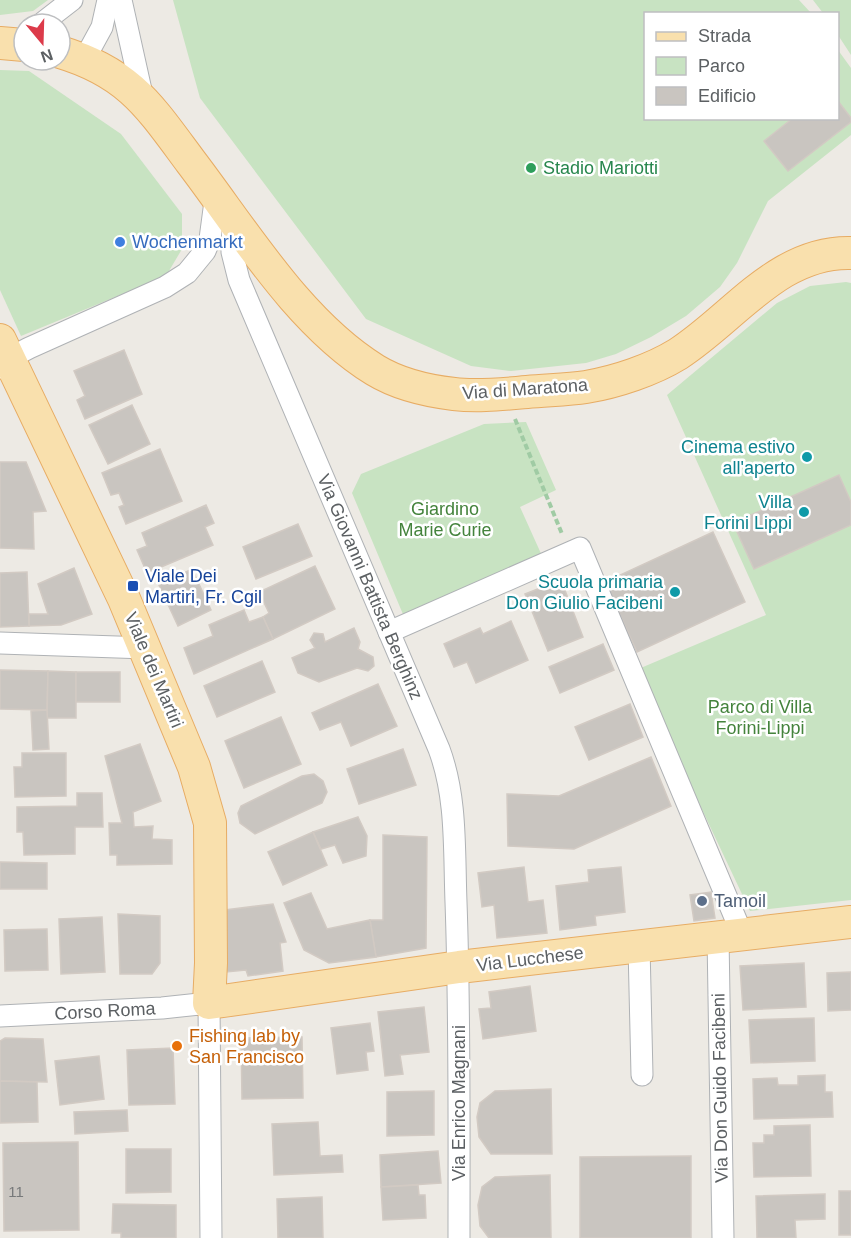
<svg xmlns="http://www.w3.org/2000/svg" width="851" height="1238" font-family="Arial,sans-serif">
	<rect width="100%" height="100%" fill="#edeae4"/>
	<g fill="#c8e3c2">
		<polygon points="0,0 48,0 33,11 0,15"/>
		<polygon points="173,0 799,0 811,13 646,14 646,118 838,118 838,50 851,68 851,135 768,201 737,263 720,287 686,316 651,337 616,354 586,363 511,371 471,366 366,319 200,98"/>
		<polygon points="813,0 851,0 851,55 838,35 838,14 823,13"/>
		<polygon points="0,70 29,71 121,134 182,214 182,249 166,276 21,336 0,290"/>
		<polygon points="846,282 851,283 851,900 750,911 636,670 766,615 667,395 777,303 810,286"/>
		<polygon points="526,422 556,490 520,507 543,558 405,619 352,493 361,474 484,424"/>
	</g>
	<g fill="#c9c5c0" stroke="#d2cac3" stroke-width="1.5">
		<polygon points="838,101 851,118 851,122 788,171 764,141 793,118 838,118"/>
		<polygon points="124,350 142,394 85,419 77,400 85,396 74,371"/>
		<polygon points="132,405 150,444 108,464 89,425"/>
		<polygon points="160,449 182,501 126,524 119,507 124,505 119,493 111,495 102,473"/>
		<polygon points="0,462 26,462 46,511 33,512 34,549 0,548"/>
		<polygon points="839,475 851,502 851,525 754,569 733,523"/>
		<polygon points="206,505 214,523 205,527 213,545 147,573 137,550 147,546 142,533"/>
		<polygon points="298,524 312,556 256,579 243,547"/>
		<polygon points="713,532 745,602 637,652 605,582"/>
		<polygon points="315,566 335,609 273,639 263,617 269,613 259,592"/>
		<polygon points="74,568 92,614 61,625 29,626 29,614 48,614 38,584"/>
		<polygon points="192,569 211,610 178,626 159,585"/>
		<polygon points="27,572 29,626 0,627 0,573"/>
		<polygon points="561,580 583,637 548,651 525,594"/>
		<polygon points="244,610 249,622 263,617 273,639 194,674 184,648 213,636 209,625"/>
		<polygon points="511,621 528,660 476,683 467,662 454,667 444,644 480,628 483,634"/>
		<polygon points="354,628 360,642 358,649 373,657 374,666 368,671 357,668 319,682 298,673 292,658 315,648 310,640 314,633 323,634 325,642"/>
		<polygon points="603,644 614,670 560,693 549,667"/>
		<polygon points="262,661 275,692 217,717 204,686"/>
		<polygon points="0,670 48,671 47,710 0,709"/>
		<polygon points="48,671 76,672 76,718 47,718"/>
		<rect x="76" y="672" width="44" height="30"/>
		<polygon points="378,684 397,726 351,746 341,722 320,730 312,713"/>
		<polygon points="630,704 643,737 589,760 575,727"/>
		<polygon points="47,710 49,749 33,750 31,711"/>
		<polygon points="281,717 301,764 244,788 225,741"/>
		<polygon points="140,744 161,801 133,812 134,827 153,826 152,839 172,840 172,864 117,865 117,855 110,855 109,823 122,823 105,756"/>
		<polygon points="403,749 416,785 359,804 347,769"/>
		<polygon points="22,753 66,753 66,796 15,797 14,767 22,767"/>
		<polygon points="651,757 671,806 574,849 508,846 507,794 559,796"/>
		<polygon points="314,774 323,781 327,792 322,803 255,834 240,823 238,813 241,806 302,776"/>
		<polygon points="77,793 102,793 103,827 75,827 75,854 24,855 23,832 17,832 17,807 77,806"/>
		<polygon points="358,817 367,836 366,856 343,863 335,845 321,849 313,832"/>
		<polygon points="313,832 327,865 283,885 268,852"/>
		<polygon points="383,835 427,837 426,948 376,957 370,920 383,920"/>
		<polygon points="0,862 47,863 47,889 0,889"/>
		<polygon points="524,867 528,902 543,900 547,933 497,938 494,905 482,907 478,873"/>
		<polygon points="621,867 625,912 595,916 596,925 560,930 556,886 589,882 588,870"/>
		<polygon points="711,892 715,918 694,921 690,895"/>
		<polygon points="311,893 327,929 370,920 376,957 329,963 304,950 284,903"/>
		<polygon points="273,904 286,942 280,943 283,971 248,976 246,970 226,972 225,910"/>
		<polygon points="118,914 160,916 160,963 152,974 120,974"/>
		<polygon points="102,917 105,972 61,974 59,919"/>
		<polygon points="47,929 48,970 5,971 4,930"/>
		<polygon points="804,963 806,1007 743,1010 740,966"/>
		<polygon points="851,972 851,1010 828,1011 827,973"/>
		<polygon points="530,986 536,1031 483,1039 479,1009 491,1008 489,992"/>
		<polygon points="424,1007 429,1052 400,1055 403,1074 385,1076 378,1012"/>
		<polygon points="814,1018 815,1061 751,1063 749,1020"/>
		<polygon points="370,1023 374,1051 366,1052 368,1070 337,1074 331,1028"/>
		<polygon points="302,1037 303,1098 242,1099 241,1038"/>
		<polygon points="5,1038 43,1039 47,1082 0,1081 0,1041"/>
		<polygon points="173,1048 175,1104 129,1105 127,1050"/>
		<polygon points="99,1056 104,1099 60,1105 55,1061"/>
		<polygon points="825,1075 825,1092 832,1092 833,1117 754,1119 753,1079 777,1078 778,1085 798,1085 798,1076"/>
		<polygon points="0,1081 37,1082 38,1122 0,1123"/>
		<polygon points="551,1089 552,1154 491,1154 479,1137 477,1117 480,1103 495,1091"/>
		<polygon points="434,1091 434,1135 387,1136 387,1092"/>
		<polygon points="127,1110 128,1131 75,1134 74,1112"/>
		<polygon points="318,1122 320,1156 342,1155 343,1172 274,1175 272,1124"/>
		<polygon points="810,1125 811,1176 754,1177 753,1143 764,1143 764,1135 774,1135 774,1126"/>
		<polygon points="78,1142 79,1230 4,1231 3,1143"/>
		<polygon points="126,1149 171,1149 171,1192 126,1193"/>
		<polygon points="438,1151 441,1183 381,1187 380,1155"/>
		<polygon points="691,1156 691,1238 580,1238 580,1157"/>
		<polygon points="550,1175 551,1238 489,1238 480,1226 478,1205 482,1187 495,1177"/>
		<polygon points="418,1185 419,1195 425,1195 426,1218 383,1220 381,1187"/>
		<rect x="839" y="1191" width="12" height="44"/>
		<polygon points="825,1194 825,1219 795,1220 796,1238 757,1238 756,1196"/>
		<polygon points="322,1197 323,1238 278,1238 277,1199"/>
		<polygon points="113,1204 176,1205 176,1238 121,1238 121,1233 112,1233"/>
	</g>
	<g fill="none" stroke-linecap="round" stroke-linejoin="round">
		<g stroke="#afb2b5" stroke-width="23">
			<g id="minor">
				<polyline points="121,0 143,99"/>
				<polyline points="41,24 72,0"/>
				<polyline points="84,60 102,27 108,0"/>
				<path d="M 233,218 L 232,252 L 239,280 L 439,749 C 457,797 454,850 456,902 C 460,1014 459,1126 459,1238"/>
				<polyline points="2,368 8,359 29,348 165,287 187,273 205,251 210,239 216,194"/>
				<polyline points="389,632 580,548 742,934"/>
				<polyline points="0,643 146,648"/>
				<polyline points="718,937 723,1238"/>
				<polyline points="639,946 642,1075"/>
				<polyline points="0,1016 162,1008 209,1003 211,1238"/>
			</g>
		</g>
		<g stroke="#e7ac64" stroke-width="34">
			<g id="primary">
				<polyline points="0,43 24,45"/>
				<path d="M 60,52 C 130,73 150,107 191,162 C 245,233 299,323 375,370 C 398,384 428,391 454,394 C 478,397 503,394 527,392 C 547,390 567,390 586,387 C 616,382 652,370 678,354 C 734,318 778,251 851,253"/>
				<polyline points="0,340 124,599 194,767 210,823 211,963 209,1003 459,967 851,922"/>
			</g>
		</g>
		<polyline stroke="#a0cba4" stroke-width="4" stroke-dasharray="6 3" stroke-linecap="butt" points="515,419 562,534"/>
		<use href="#minor" stroke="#fff" stroke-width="21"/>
		<use href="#primary" stroke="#f9e0ad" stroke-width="32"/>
	</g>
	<circle fill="#2e9e5b" stroke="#fff" stroke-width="2" cx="531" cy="168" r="6"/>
	<circle fill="#3f7fe0" stroke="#fff" stroke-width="2" cx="120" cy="242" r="6"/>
	<g fill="#0f9aa8" stroke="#fff" stroke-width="2">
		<circle cx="807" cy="457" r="6"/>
		<circle cx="804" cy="512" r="6"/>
		<circle cx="675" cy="592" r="6"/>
	</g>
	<rect fill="#1a4fb4" stroke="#fff" stroke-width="2" x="127" y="580" width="12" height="12" rx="3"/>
	<circle fill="#5c6f8a" stroke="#fff" stroke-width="2" cx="702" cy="901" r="6"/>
	<circle fill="#e8710a" stroke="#fff" stroke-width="2" cx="177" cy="1046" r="6"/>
	<g text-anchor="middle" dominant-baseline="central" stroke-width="5" stroke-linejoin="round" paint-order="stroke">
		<g font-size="15" fill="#77797a">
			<text x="16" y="1191">11</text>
		</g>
		<g font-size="18" fill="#27864d" stroke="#fff" text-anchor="start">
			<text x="543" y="168">Stadio Mariotti</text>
		</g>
		<g font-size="18" fill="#366cbe" stroke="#fff" text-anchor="start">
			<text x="132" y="242">Wochenmarkt</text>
		</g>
		<g font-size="18" fill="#5c6063" stroke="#fff">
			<text transform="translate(525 389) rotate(-4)">Via di Maratona</text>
			<text transform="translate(370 587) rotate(67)">Via Giovanni Battista Berghinz</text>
			<text transform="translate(154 670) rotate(67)">Viale dei Martiri</text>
			<text transform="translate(530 959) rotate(-7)">Via Lucchese</text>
			<text transform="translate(105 1011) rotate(-3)">Corso Roma</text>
			<text transform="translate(720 1088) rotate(-91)">Via Don Guido Facibeni</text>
			<text transform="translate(459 1103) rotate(-90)">Via Enrico Magnani</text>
		</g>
		<g font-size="18" fill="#0d838f" stroke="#fff" text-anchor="end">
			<text x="795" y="447">Cinema estivo<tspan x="795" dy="21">all'aperto</tspan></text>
			<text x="792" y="502">Villa<tspan x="792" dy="21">Forini Lippi</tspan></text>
			<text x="663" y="582">Scuola primaria<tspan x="663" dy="21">Don Giulio Facibeni</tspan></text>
		</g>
		<g font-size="18" fill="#44833c" stroke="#fff">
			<text x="445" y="509">Giardino<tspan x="445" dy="21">Marie Curie</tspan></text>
			<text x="760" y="707">Parco di Villa<tspan x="760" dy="21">Forini-Lippi</tspan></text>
		</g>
		<g font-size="18" fill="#164399" stroke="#fff" text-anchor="start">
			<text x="145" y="576">Viale Dei<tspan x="145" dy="21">Martiri, Fr. Cgil</tspan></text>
		</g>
		<g font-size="18" fill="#4e5e75" stroke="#fff" text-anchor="start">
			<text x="714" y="901">Tamoil</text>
		</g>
		<g font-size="18" fill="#c56008" stroke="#fff" text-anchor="start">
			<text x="189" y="1036">Fishing lab by<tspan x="189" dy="21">San Francisco</tspan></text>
		</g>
	</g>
	<rect x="644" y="12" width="195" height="108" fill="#ffffff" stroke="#bebfc1" stroke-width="1.5"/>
	<rect x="656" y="32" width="30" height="9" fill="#f9e0ad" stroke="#bebfc1" stroke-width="1.5"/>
	<text x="698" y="42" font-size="18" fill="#5c6063">Strada</text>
	<rect x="656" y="57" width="30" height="18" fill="#c8e3c2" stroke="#bebfc1" stroke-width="1.5"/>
	<text x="698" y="72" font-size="18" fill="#5c6063">Parco</text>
	<rect x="656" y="87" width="30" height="18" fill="#c9c5c0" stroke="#bebfc1" stroke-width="1.5"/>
	<text x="698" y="102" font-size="18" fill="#5c6063">Edificio</text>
	<g transform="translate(42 42) rotate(161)"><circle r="28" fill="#ffffff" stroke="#bebfc1" stroke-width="1.5"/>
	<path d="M0-4.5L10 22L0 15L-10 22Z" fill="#dc3b4a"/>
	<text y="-9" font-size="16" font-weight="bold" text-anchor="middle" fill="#5c6063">N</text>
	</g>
</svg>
